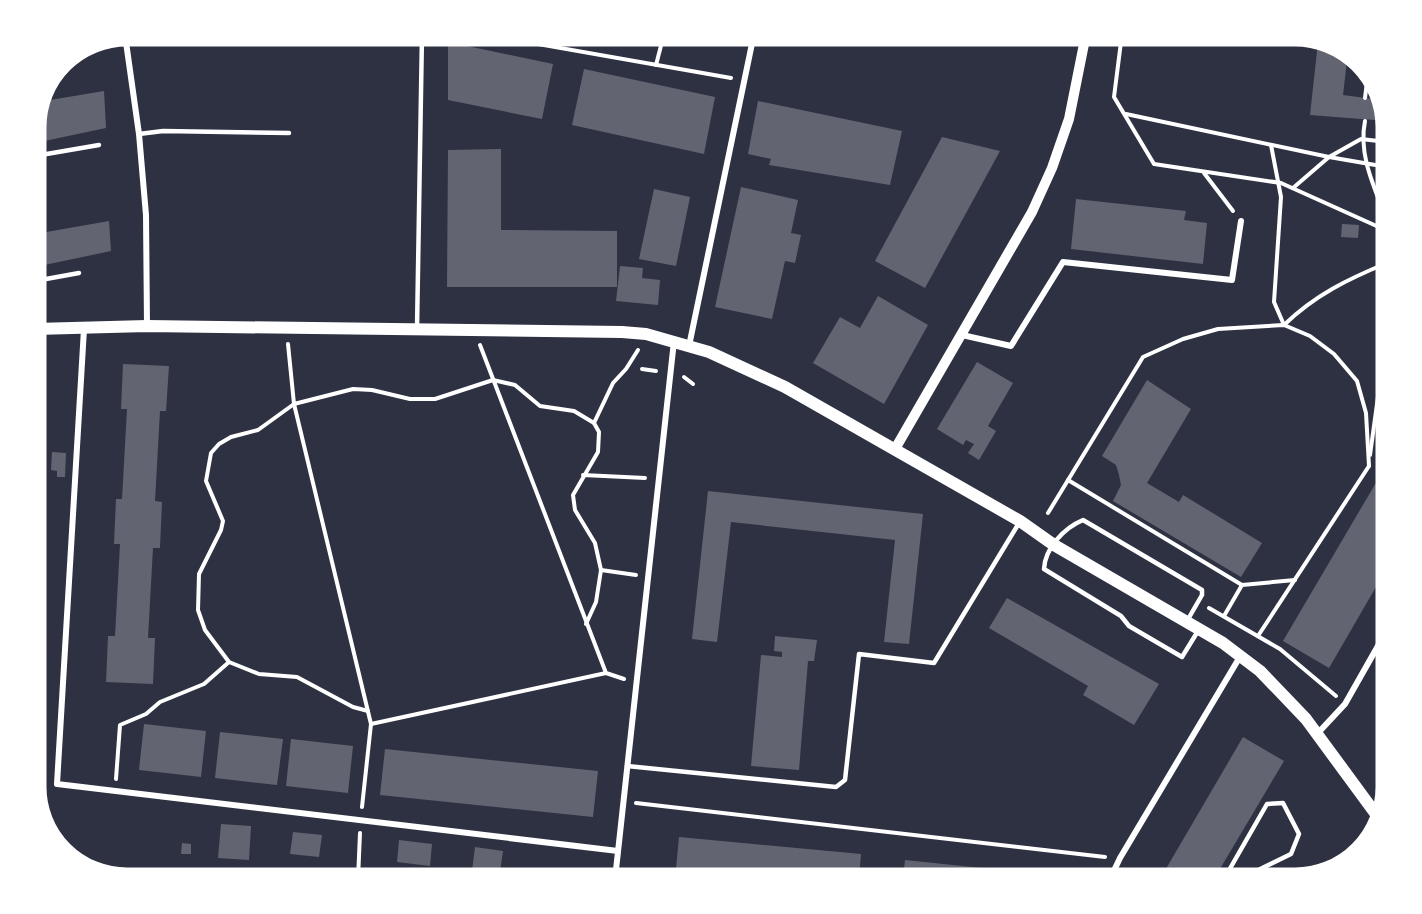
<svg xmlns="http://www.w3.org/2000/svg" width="1422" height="914" font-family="Manrope,sans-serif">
	<rect width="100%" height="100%" fill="#2d3142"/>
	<g fill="#626471">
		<polygon points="448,42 553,64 542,119 448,100"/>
		<polygon points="1318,42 1348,52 1343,95 1381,100 1387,121 1310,115"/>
		<polygon points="584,69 715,97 704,154 572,125"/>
		<polygon points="104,91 106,128 35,143 35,122 44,101"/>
		<polygon points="758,101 902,131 890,185 769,165 771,159 748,154"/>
		<polygon points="942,137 1000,151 925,288 875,261"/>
		<polygon points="501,149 501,230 617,231 617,287 447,287 448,150"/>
		<polygon points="741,187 798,200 791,233 801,235 795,263 785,261 772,319 715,307"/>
		<polygon points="654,189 690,197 676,266 639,259"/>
		<polygon points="1076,199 1186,211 1184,220 1207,223 1203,264 1071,249"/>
		<polygon points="109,221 111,251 35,267 35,234"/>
		<polygon points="1342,224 1359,225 1358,238 1341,237"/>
		<polygon points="620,266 643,268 642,278 660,280 658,305 616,301"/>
		<polygon points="878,296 928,325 884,404 813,363 840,317 860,328"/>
		<polygon points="977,362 1013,383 988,426 996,431 979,460 968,453 974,444 966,440 963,445 937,429"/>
		<polygon points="123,364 169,366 166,411 160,411 155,501 162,502 160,548 153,548 148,638 155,638 153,684 106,682 108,636 115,636 120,544 114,544 116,499 122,499 127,409 121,409"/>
		<polygon points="1147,380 1191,409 1147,483 1179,502 1183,495 1262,543 1241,577 1113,501 1121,485 1119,475 1116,465 1102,456"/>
		<polygon points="1386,418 1387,418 1387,465 1380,464"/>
		<polygon points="52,452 66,453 65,477 57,477 57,471 51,470"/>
		<polygon points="1377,481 1387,487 1387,568 1329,668 1283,641"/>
		<polygon points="708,491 923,514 909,644 884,642 895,540 731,522 717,642 692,639"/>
		<polygon points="1007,598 1159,684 1134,725 1083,695 1088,686 989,628"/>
		<polygon points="775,636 817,640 814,661 808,661 799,770 751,766 761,655 782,657 782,652 774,651"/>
		<polygon points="144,724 206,731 201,777 139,770"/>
		<polygon points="220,732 283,739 277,785 215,778"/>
		<polygon points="1243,737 1284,761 1214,879 1160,879"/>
		<polygon points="291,739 353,746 348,793 286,786"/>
		<polygon points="385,749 598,771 593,817 380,795"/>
		<polygon points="221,824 251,826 249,860 218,858"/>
		<polygon points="293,832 322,835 319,857 290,854"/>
		<polygon points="679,837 861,854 859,879 675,879"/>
		<polygon points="399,840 432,844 430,866 397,862"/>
		<polygon points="182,843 191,844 191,854 181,854"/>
		<polygon points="475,847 503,851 499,879 471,879"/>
		<polygon points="905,860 1078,878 1078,879 903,879"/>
	</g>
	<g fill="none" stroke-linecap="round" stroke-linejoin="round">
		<g stroke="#fff" stroke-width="4">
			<polyline points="481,34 731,78"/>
			<polyline points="725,34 741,37"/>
			<polyline points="1122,34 1114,97 1154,164 1281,183 1381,228 1387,227"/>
			<polyline points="656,65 664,34"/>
			<polyline points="1365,98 1368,74"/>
			<polyline points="1126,114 1329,157 1387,167"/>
			<path d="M 1365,121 C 1358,156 1375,188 1387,221"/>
			<polyline points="1271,145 1281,197 1274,302 1284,325"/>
			<polyline points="1204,173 1233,211"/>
			<polyline points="1293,188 1329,157 1361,139 1387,142"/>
			<path d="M 1284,325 C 1315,295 1348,279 1387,263"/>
			<polyline points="288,344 294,404 371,724 362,807"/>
			<polyline points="480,345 606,673 624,679"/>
			<polyline points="642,369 656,371"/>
			<polyline points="684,377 693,384"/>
			<polyline points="594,423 613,383 626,369 638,350"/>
			<polyline points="1370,455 1387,331"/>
			<polyline points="583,475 645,478"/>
			<polyline points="1068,480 1242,585 1224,616"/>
			<polyline points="1048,513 1143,357 1183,339 1218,329 1284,325 1310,336 1334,354 1357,381 1366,413 1369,466"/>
			<polyline points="601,570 636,575"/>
			<polyline points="1242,585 1295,580"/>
			<polyline points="1209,608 1280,649 1336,696"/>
			<polyline points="1258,636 1369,466"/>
			<polyline points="368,711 353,707 297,677 259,674 229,662 205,630 198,610 199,574 221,530 223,521 206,481 211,453 219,444 231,437 258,430 294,404 353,389 372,390 410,399 435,399 493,380 515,385 540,406 574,411 594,423 599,432 598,452 573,495 575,510 595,543 601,570 596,602 586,624"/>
			<polyline points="371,724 606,673"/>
			<polyline points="116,779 120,725 146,714 160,702 204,684 229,662"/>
			<polyline points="636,803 1105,857"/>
			<polyline points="349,879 356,872"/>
			<polyline points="358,879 360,833"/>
		</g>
		<g stroke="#fff" stroke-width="4.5">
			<polyline points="139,134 163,131 289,133"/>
			<polyline points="35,156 99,145"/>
			<polyline points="35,281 79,273"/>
			<polyline points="417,329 422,34"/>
			<path d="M 1187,621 L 1202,595 L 1202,590 L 1083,520 C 1064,528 1045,548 1044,569 L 1121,616 L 1129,626 L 1182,657 L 1198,631"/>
			<polyline points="627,766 836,787 845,780 859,654 934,663 1019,523"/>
			<polyline points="1224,879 1267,804 1283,803 1299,834 1291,854 1240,879"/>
		</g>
		<g stroke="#fff" stroke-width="6">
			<polyline points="125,35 139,134 146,215 147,325"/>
			<polyline points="84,329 57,784 618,851"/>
			<polyline points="962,335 1011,346 1063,262 1232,280 1241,221"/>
			<polyline points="689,346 754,34"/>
			<polyline points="1318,733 1345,704 1387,630"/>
			<polyline points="615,879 674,341"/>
			<polyline points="1110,879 1120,858 1241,655"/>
		</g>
		<polyline stroke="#fff" stroke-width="10" points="895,449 1032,212 1052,168 1069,119 1086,34"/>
		<polyline stroke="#fff" stroke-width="12" points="35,329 147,326 622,332 646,334 709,352 785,387 1020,521 1054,545 1223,643 1260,671 1306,719 1378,817"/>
	</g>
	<path d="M0 0H1422V914H0ZM127 45H1295A82 82 0 0 1 1377 127V787A82 82 0 0 1 1295 869H127A82 82 0 0 1 45 787V127A82 82 0 0 1 127 45Z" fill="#fff" fill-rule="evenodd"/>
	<path fill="none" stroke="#fff" stroke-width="3" d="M127 45H1295A82 82 0 0 1 1377 127V787A82 82 0 0 1 1295 869H127A82 82 0 0 1 45 787V127A82 82 0 0 1 127 45Z"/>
</svg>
